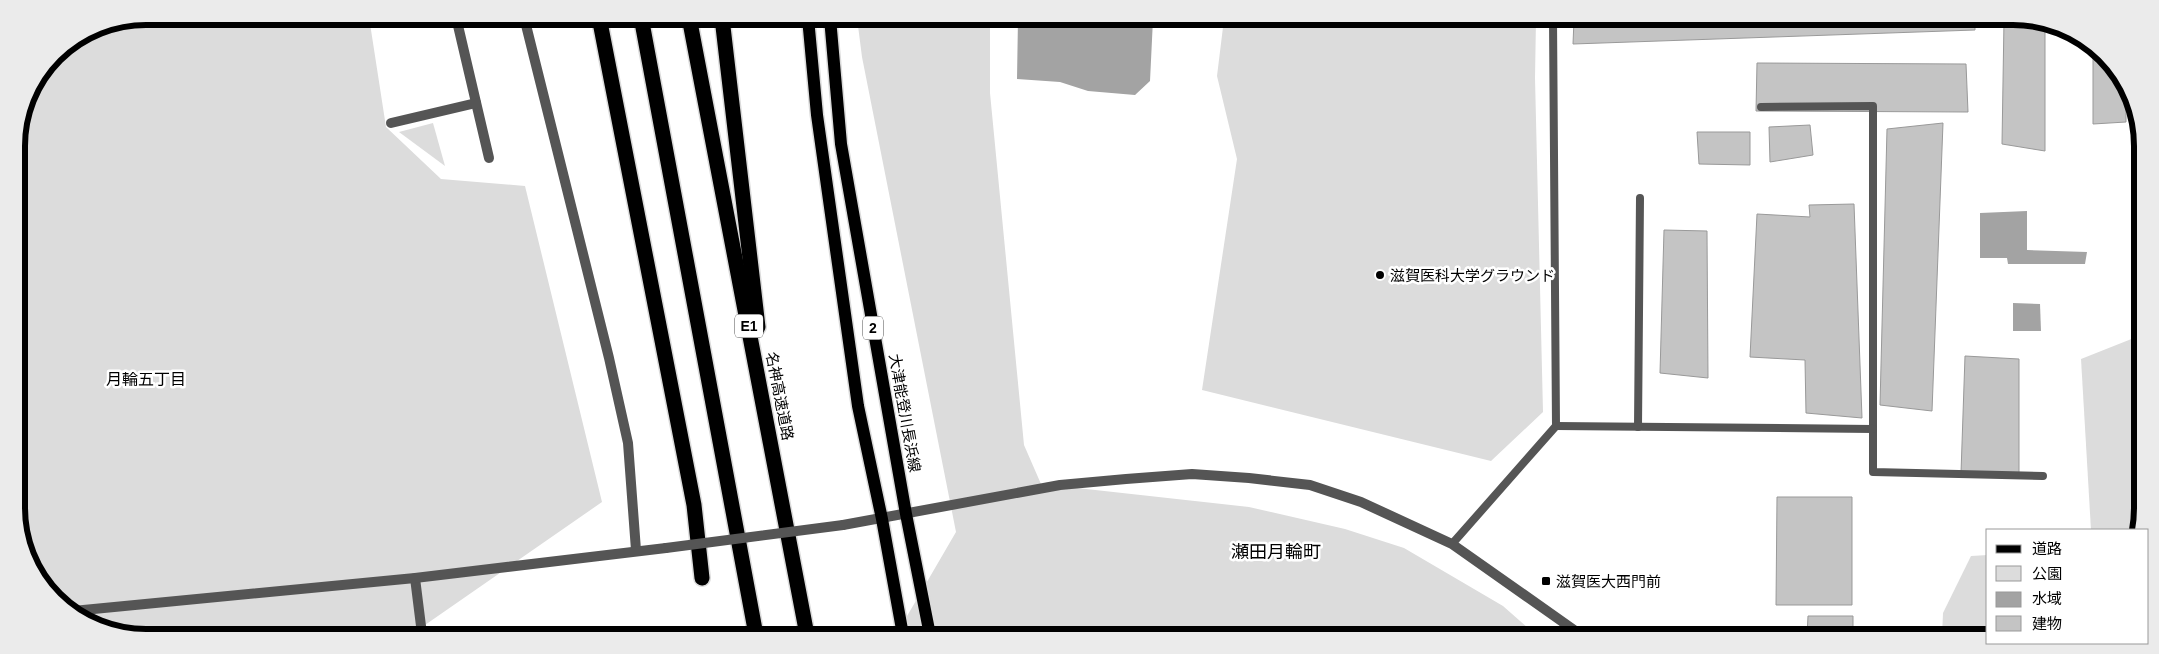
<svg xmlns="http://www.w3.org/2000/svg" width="2159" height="654" font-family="Arial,'Noto Sans JP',sans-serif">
	<rect width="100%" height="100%" fill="#fff"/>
	<g fill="#dcdcdc">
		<polygon points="146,16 369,17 386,127 441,179 525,186 602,502 412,634 113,633 54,600 19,533 17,138 26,96 54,54 96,26"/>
		<polygon points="857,18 990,18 990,93 1024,445 1041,484 1249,507 1345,529 1404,548 1503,606 1537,636 896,635 956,532 862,57"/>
		<polygon points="1224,19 1536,19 1535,78 1543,412 1491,461 1202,390 1237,159 1217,76"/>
		<polygon points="433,123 445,166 399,132"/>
		<polygon points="2139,336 2138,530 2091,530 2081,359"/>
		<polygon points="1988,555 1988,637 1942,637 1943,613 1971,556"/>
	</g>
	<g fill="#a3a3a3">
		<polygon points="1018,18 1153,19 1150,81 1135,95 1088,91 1060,82 1017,79"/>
		<polygon points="2027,211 2027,250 2087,252 2085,264 2008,264 2007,258 1980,258 1980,213"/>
		<polygon points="2013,303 2040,304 2041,331 2013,331"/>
	</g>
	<g fill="#c4c4c4" stroke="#999">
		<polygon points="1574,20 1975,20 1975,30 1573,44"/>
		<polygon points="2004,20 2045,21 2045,151 2002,144"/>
		<polygon points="2093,49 2110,60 2133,106 2126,106 2126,122 2093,124"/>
		<polygon points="1757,63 1966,64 1968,112 1756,111"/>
		<polygon points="1943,123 1932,411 1880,405 1887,129"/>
		<polygon points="1810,125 1813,155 1770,162 1769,127"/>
		<polygon points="1697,132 1750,132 1750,165 1699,164"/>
		<polygon points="1854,204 1862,418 1806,413 1805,360 1750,357 1757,214 1810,217 1809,205"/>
		<polygon points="1664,230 1707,231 1708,378 1660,373"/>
		<polygon points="1965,356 2019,359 2019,475 1961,473"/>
		<polygon points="1777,497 1852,497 1852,605 1776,605"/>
		<polygon points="1808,616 1853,616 1853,637 1807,637"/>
	</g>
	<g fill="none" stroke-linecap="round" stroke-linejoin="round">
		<g stroke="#dbdbdb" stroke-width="15">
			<g id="primary">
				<polyline points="808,18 817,115 858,406 882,519 903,635"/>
				<polyline points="830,18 841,144 906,514 930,635"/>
			</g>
		</g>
		<g stroke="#dbdbdb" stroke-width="18">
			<g id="motorway">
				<polyline points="599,17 694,505 702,578"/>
				<polyline points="641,17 756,635"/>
				<polyline points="689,17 807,635"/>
				<polyline points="722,18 758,327"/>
			</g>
		</g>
		<g stroke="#555" stroke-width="8">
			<polyline points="1761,107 1873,106 1873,472 2043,476"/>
			<polyline points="1556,426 1873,429"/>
			<polyline points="1638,427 1640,198"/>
			<polyline points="1452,544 1556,426 1553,19"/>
		</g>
		<g stroke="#555" stroke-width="10">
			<polyline points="456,17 489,158"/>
			<polyline points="524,17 609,358 628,443 636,550"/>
			<polyline points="391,123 476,103"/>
			<polyline points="415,578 422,634"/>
		</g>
		<g stroke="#555" stroke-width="10">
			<polyline points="843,525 1060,485 1126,479 1192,474 1249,478 1310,485 1361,502 1452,544 1584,637"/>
			<polyline points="73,611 415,578 666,548"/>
		</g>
		<use href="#primary" stroke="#000" stroke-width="12"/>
		<use href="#motorway" stroke="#000" stroke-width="15"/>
		<polyline stroke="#555" stroke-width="10" points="666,548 843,525"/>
	</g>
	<g fill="#000" stroke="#fff" stroke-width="2">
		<circle cx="1380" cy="275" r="5"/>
		<rect x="1541" y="576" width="10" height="10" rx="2.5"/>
	</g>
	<g text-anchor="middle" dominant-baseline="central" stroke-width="5" stroke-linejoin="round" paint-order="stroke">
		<g fill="#fff" stroke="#4c4c4c" stroke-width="1">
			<rect x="735" y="314.5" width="28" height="23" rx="4"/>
			<rect x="863" y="316.5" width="20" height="23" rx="4"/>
		</g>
		<g font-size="14" font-weight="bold" fill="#000">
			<text x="749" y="326">E1</text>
			<text x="873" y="328">2</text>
		</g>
		<g font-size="15" fill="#000" stroke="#fff" text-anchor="start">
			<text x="1390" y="275">滋賀医科大学グラウンド</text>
			<text x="1556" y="581">滋賀医大西門前</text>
		</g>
		<g font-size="15" fill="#000" stroke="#fff">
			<text transform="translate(780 396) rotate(79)">名神高速道路</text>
			<text transform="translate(905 413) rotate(80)">大津能登川長浜線</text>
		</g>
		<g font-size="16" fill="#000" stroke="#fff">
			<text x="146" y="379">月輪五丁目</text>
		</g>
		<g font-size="18" fill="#000" stroke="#fff">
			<text x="1276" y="552">瀬田月輪町</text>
		</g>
	</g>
	<path d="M0 0H2159V654H0ZM146 25H2013A121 121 0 0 1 2134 146V508A121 121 0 0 1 2013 629H146A121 121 0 0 1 25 508V146A121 121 0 0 1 146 25Z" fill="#ebebeb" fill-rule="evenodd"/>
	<path fill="none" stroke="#000" stroke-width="6" d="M146 25H2013A121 121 0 0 1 2134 146V508A121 121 0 0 1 2013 629H146A121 121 0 0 1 25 508V146A121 121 0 0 1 146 25Z"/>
	<rect x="1986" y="529" width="162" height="115" fill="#ffffff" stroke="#999999"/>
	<rect x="1996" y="545" width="25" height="8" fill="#000000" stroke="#999999"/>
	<text x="2032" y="554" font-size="15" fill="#000000">道路</text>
	<rect x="1996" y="566" width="25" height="15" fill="#dcdcdc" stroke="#999999"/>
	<text x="2032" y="579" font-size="15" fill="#000000">公園</text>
	<rect x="1996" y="592" width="25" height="15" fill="#a3a3a3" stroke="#999999"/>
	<text x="2032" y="604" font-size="15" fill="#000000">水域</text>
	<rect x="1996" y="616" width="25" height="15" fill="#c4c4c4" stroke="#999999"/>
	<text x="2032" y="629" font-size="15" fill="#000000">建物</text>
</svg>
